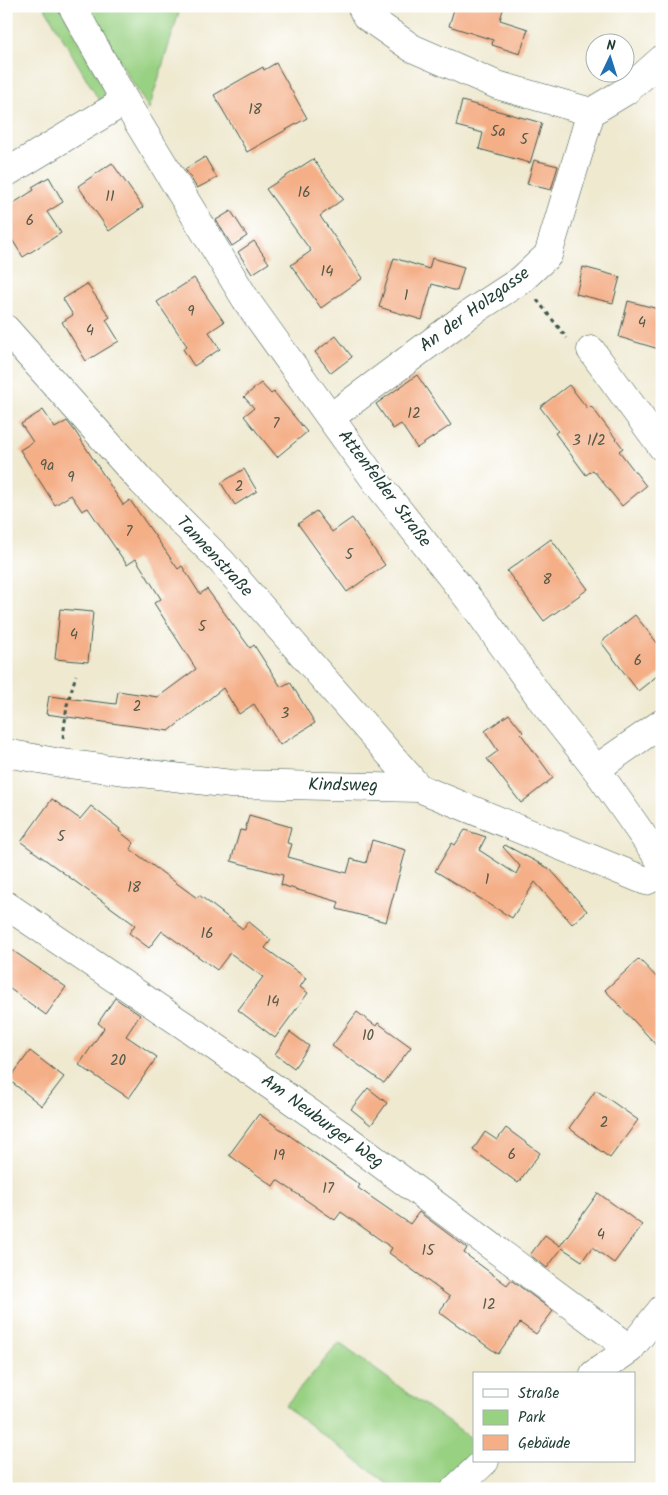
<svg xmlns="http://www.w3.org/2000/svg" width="668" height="1495" font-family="Kalam,sans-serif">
	<rect width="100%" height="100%" fill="#fff"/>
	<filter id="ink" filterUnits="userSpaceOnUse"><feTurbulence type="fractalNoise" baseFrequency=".02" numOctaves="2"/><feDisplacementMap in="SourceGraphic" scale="10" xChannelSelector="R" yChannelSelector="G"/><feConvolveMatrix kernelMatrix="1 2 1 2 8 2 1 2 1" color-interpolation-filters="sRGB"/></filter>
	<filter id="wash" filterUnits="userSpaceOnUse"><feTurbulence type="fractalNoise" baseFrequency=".0096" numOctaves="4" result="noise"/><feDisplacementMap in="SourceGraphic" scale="20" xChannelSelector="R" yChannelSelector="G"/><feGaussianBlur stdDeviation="1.12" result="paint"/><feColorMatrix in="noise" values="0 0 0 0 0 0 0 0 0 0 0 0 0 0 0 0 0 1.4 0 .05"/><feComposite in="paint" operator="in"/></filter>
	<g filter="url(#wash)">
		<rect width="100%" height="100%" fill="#efe9d0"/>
		<g fill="#99d183" stroke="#5c875c">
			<polygon points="44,6 60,6 106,92 100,102"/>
			<polygon points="85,6 181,6 149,109"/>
			<polygon points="339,1343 474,1441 474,1452 449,1479 438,1489 394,1489 285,1406"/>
		</g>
		<g id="blocks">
			<g fill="#f4af87">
				<polygon points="455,6 504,6 500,20 528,29 520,54 492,45 493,40 449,26"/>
				<polygon points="276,63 307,118 247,152 214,95 263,67 264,70"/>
				<polygon points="462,101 542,123 530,163 479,149 483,133 456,126"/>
				<polygon points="205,157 217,178 197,188 185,169"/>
				<polygon points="313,159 343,199 320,216 363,278 321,308 291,265 311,251 266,189"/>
				<polygon points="534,160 558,166 551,190 527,184"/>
				<polygon points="112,163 143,207 109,231 78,186"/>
				<polygon points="49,177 63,202 47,212 61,233 23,257 6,230 6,208 34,190 32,187"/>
				<polygon points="231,211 247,236 232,246 216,220"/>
				<polygon points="254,241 269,263 252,274 238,252"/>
				<polygon points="394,258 429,269 432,258 464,267 457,291 432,284 422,320 379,307"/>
				<polygon points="583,267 620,277 613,303 576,294"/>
				<polygon points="194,278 224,322 209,332 220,349 194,366 183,349 187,346 157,302"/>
				<polygon points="87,284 110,317 106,320 119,341 86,361 62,322 73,315 63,299"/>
				<polygon points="628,301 662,310 662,350 619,337"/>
				<polygon points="336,336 352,357 331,373 315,352"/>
				<polygon points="417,375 451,425 417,448 401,424 393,429 376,404"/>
				<polygon points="261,383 271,394 274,392 307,432 277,457 244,416 254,408 244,397"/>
				<polygon points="569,385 588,409 591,406 623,448 619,451 646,486 622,506 593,470 586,475 555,433 558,431 540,407"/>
				<polygon points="43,410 55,428 67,421 75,431 123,505 130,500 178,569 182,566 200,594 207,589 250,648 254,645 281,687 290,682 315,723 280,745 254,704 239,714 223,688 169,731 46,714 49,696 116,704 118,691 158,697 196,669 154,603 161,599 136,559 127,565 88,508 82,511 71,495 55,505 20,450 33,442 21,424"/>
				<polygon points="244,469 257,491 235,505 221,483"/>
				<polygon points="316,511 332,532 352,518 385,565 347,592 298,524"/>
				<polygon points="551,539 588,589 544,621 507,571"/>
				<polygon points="60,609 93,612 88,662 55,659"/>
				<polygon points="635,615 662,649 662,672 638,691 601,642"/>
				<polygon points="509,714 523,732 521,734 553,778 521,803 487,759 498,751 485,731"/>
				<polygon points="52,799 80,819 91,806 120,829 119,831 134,843 130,849 197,898 199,895 243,929 248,921 271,940 265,948 306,978 300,987 308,993 275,1038 238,1010 263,977 230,953 217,970 162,931 149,948 129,933 135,925 21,842"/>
				<polygon points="249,815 291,827 287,843 292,844 288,857 347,873 351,859 366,863 372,840 406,850 386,922 337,909 339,902 281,885 283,875 231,861 240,830 245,831"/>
				<polygon points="465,830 486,837 479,850 516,874 520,866 503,847 505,845 550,869 587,911 572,924 535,882 512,918 435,871 452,843 455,845"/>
				<polygon points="6,946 66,987 46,1015 6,986"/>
				<polygon points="639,959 662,983 662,1051 605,990"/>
				<polygon points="115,998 140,1015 126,1036 157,1057 129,1098 79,1065 104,1028 98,1023"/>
				<polygon points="357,1012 376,1026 378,1023 411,1047 384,1083 332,1046"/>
				<polygon points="290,1032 309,1046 294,1068 275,1054"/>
				<polygon points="30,1051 64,1077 42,1106 9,1080"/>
				<polygon points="368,1088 387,1103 371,1125 351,1109"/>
				<polygon points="596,1090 638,1120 610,1158 569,1128"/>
				<polygon points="259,1114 360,1185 358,1188 410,1224 419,1212 467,1248 464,1253 507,1285 511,1280 553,1311 536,1334 520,1323 498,1354 439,1312 450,1297 389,1253 392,1248 341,1212 335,1220 277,1180 273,1186 229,1155"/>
				<polygon points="506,1128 540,1153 518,1183 473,1150 485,1132 497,1140"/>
				<polygon points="598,1193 642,1225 614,1263 592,1247 582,1261 562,1248 547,1268 530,1255 545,1235 560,1246"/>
			</g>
		</g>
	</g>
	<g filter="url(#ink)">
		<use href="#blocks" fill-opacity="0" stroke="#3e574b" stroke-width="1"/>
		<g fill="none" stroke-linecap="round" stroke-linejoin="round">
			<g stroke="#3e574b" stroke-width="29">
				<g id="minor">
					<polyline points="72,6 125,101 248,303 377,483 479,612 544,703 596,769 662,863"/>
					<polyline points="361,6 366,16 412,48 497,85 591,112"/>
					<polyline points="6,173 125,101"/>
					<polyline points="6,329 142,482 221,561 419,788"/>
					<polyline points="591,350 662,447"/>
					<polyline points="331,417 472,312 521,280 548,255 591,112 626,91 662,59"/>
					<polyline points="6,753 61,763 231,784 419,788 646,881 662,874"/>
					<polyline points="596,769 662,723"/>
					<polyline points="6,905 191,1030 343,1136 630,1349"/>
					<polyline points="594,1374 630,1349 662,1309"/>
					<polyline points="455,1489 485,1461"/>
				</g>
			</g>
			<g stroke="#3e574b" stroke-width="3" stroke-dasharray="4 4" stroke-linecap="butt">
				<polyline points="537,300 567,338"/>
				<polyline points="63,738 67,705 76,675"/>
			</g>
			<use href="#minor" stroke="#fff" stroke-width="28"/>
		</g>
	</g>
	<g text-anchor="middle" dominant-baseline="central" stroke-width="4" stroke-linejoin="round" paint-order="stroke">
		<g font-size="15" fill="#545a49">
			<text x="255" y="110">18</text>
			<text x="498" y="132">5a</text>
			<text x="524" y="140">5</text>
			<text x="304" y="193">16</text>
			<text x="110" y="197">11</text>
			<text x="30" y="221">6</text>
			<text x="327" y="272">14</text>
			<text x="406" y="296">1</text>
			<text x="191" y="312">9</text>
			<text x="642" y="323">4</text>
			<text x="90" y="331">4</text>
			<text x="414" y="414">12</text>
			<text x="276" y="424">7</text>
			<text x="589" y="441">3 1/2</text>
			<text x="47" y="466">9a</text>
			<text x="71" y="478">9</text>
			<text x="239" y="487">2</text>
			<text x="129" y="532">7</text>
			<text x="349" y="555">5</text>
			<text x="547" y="580">8</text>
			<text x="202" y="627">5</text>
			<text x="74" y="635">4</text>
			<text x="638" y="661">6</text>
			<text x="137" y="707">2</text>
			<text x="285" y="714">3</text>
			<text x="61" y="837">5</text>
			<text x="487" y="880">1</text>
			<text x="134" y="888">18</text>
			<text x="207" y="934">16</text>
			<text x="273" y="1002">14</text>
			<text x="368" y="1036">10</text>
			<text x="118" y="1061">20</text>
			<text x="604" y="1123">2</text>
			<text x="512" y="1155">6</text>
			<text x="279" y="1156">19</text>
			<text x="328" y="1189">17</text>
			<text x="601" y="1235">4</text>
			<text x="428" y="1251">15</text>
			<text x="489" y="1305">12</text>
		</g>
		<g font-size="18" fill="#1f3d34" stroke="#fff">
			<text transform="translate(475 310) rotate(-36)">An der Holzgasse</text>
			<text transform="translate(384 489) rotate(53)">Attenfelder Straße</text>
			<text transform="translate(214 557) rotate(47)">Tannenstraße</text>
			<text transform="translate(343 786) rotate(1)">Kindsweg</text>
			<text transform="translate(322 1122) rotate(36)">Am Neuburger Weg</text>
		</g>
	</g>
	<rect width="668" height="1495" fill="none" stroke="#fff" stroke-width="25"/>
	<rect x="473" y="1372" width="162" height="90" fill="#ffffff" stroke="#a5b1ae"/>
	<rect x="483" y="1389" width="25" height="8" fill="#ffffff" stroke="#a5b1ae"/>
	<text x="518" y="1398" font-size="15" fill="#1f3d34">Straße</text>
	<rect x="483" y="1410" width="25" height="15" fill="#99d183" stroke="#a5b1ae"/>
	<text x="518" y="1422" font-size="15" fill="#1f3d34">Park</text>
	<rect x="483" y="1435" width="25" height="15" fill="#f4af87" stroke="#a5b1ae"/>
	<text x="518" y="1448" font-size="15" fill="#1f3d34">Gebäude</text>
	<g transform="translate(610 58) rotate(4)"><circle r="24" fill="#ffffff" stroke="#a5b1ae"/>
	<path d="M0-4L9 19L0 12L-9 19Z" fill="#1f6fb2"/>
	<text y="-8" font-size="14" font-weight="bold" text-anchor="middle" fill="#1f3d34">N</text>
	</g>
</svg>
